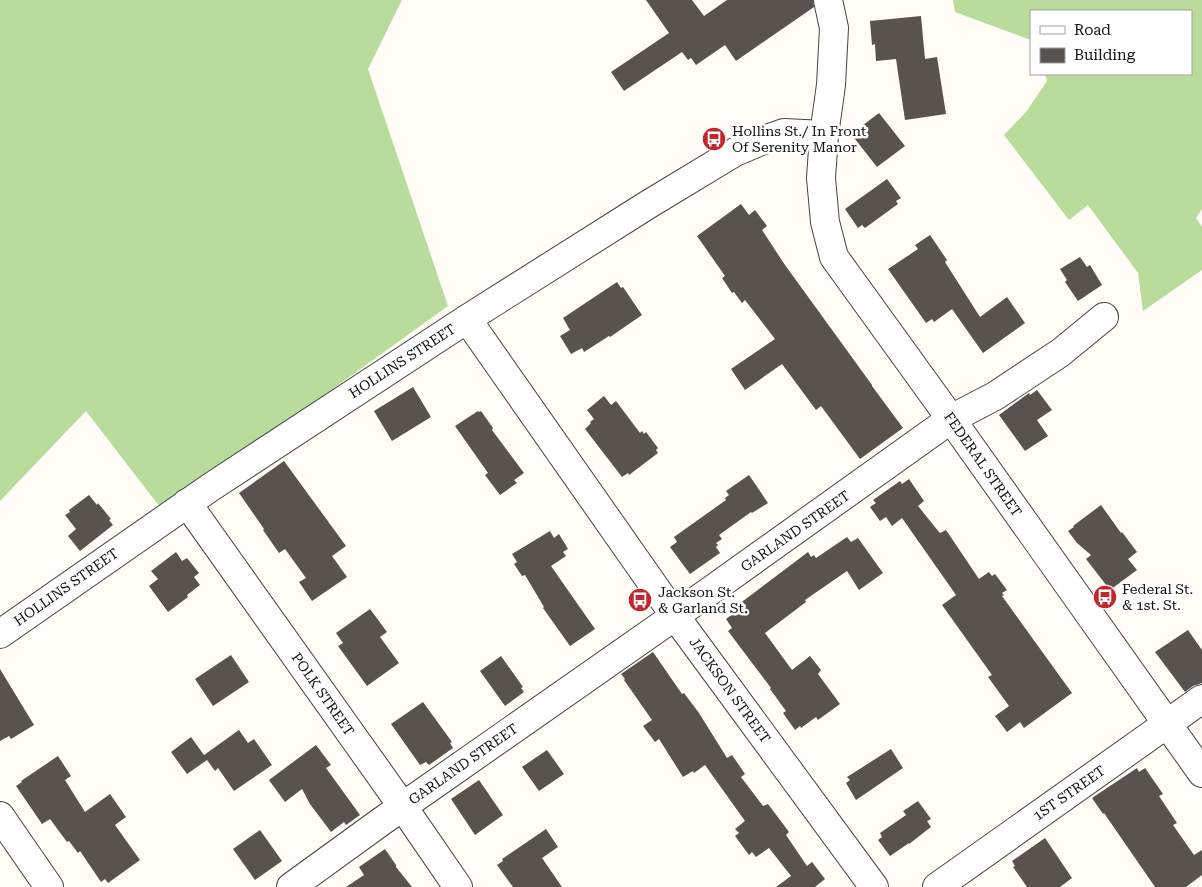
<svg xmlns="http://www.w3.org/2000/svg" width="1202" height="887" font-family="'Roboto Serif',serif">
	<rect width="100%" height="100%" fill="#fffdf5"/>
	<g fill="#b9dc9c">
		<polygon points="0,0 402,0 368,69 448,306 163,511 86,411 0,501"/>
		<polygon points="953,0 1202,0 1202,209 1196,218 1202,227 1202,270 1143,311 1138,273 1088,205 1069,220 1004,135 1026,112 1047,81 1045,74 1191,74 1191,11 1031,11 1031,40 955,12"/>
	</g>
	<g fill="#5a524d">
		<polygon points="646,0 692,0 704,16 727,0 813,0 814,7 736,61 725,45 696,65 691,58 688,60 682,52 624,91 611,72 669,33"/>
		<polygon points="921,16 925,59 937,57 946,114 905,120 896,59 876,61 875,44 872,45 870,21"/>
		<polygon points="879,113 905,146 877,167 851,134"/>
		<polygon points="887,179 901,198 896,201 898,204 865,228 862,225 858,228 845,209"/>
		<polygon points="741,204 749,215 755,210 767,226 762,230 785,265 872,385 872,386 903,428 860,459 821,406 816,410 782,364 745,390 731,369 775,339 745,300 742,303 734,292 732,293 722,278 725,276 697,236"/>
		<polygon points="930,235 947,260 945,262 980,317 1007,297 1025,323 983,353 952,309 934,322 932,319 926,323 888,269 918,249 915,245"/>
		<polygon points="1080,257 1087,267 1090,265 1102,285 1078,301 1065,282 1067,280 1060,269"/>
		<polygon points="617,282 621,288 623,287 642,315 610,337 609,336 584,352 582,348 571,354 560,336 570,330 563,318"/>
		<polygon points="413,387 431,417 392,441 374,411"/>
		<polygon points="1037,390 1052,410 1037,420 1048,436 1025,451 999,415 1029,393 1030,395"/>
		<polygon points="604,396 611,405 616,401 640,433 642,431 644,434 646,432 658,448 656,450 658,453 629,475 628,473 622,477 585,429 591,423 590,422 594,419 587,410"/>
		<polygon points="478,411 479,412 481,411 493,428 492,430 524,473 514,480 517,483 500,495 485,475 488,473 455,426"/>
		<polygon points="284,461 346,546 332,556 347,577 312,601 299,582 306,578 285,549 279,553 263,530 264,529 239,493"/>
		<polygon points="749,475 768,503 752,513 751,512 719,535 722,539 716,543 718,545 716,547 720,553 690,574 670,547 677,542 674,537 726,500 725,498 729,495 726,491"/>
		<polygon points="909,479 924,501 918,506 939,532 940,533 946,530 979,579 989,572 992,576 995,574 1007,590 1002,593 1004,595 1002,596 1072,693 1024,728 1020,722 1007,732 995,716 1009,706 988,677 992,675 942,605 956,595 902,518 892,526 886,517 880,521 870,507 876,503 873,500 900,481 902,484"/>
		<polygon points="89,495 97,505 98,503 111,519 109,520 113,525 80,551 68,536 76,529 65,515 70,512 69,510"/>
		<polygon points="1101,505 1121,533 1122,532 1137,552 1128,559 1137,570 1110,590 1086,559 1091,555 1077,543 1068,531 1074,527 1073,526"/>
		<polygon points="550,531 554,538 559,534 568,549 563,552 566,556 551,566 595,629 570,646 543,608 544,607 525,575 522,576 514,564 517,562 512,554"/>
		<polygon points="847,537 851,542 858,538 883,573 859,590 847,571 805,600 806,602 765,633 792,670 810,656 821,670 818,674 840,704 818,720 816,717 801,728 800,726 795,730 783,713 786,711 770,689 771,688 728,631 732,628 726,619 734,613 731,610 808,552 811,557 814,555 816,558"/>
		<polygon points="176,552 182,561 187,558 199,573 194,577 200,585 187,595 188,597 168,612 149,586 158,579 151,571"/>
		<polygon points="370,609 387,632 380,637 399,663 367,686 338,646 343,643 336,633"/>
		<polygon points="1188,630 1202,650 1202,683 1193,686 1185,692 1155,652"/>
		<polygon points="653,652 682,694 684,693 699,713 727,758 732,755 745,774 741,777 763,806 768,804 789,832 786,835 807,866 812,862 825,879 815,887 776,887 791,876 769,848 756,857 752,852 749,855 735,836 739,833 735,829 745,821 705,765 694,773 693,771 683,777 659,739 655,742 643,726 652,720 624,680 625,679 621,674"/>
		<polygon points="231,655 249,682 213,706 195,679"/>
		<polygon points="501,656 523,687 521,688 524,692 505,706 480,671"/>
		<polygon points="0,669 34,725 11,739 9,736 0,741"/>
		<polygon points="423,702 452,742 450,743 453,748 429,765 426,762 420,765 391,724"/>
		<polygon points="239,730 248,743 254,739 272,765 234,791 218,768 215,771 207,760 187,774 171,752 191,737 204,755"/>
		<polygon points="316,745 331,765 326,768 360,815 346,825 344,822 331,832 310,804 302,789 285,802 269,780"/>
		<polygon points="891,749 903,768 856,800 846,783 850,780 847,777"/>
		<polygon points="547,750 564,774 539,791 522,767"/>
		<polygon points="58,756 71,776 65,780 85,812 110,794 126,817 115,825 140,860 108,883 105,879 101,882 80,851 78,853 69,841 67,842 50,819 42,824 16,786 22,782 21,781"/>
		<polygon points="1137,768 1139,772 1145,768 1163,794 1159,796 1177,823 1173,825 1194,855 1202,850 1202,875 1186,887 1155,887 1104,813 1103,814 1092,798"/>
		<polygon points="479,780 503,815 475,835 451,799"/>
		<polygon points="918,801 931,819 927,821 931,827 909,844 909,843 890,856 878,840 882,837 880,833 906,815 903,811"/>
		<polygon points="546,829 558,847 542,858 562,887 513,887 497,865 503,861 502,859"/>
		<polygon points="260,830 282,861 255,880 233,849"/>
		<polygon points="1045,838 1072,878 1060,887 1027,887 1013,867 1015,866 1012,861"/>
		<polygon points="385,849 396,865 396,867 412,887 346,887 364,875 359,867"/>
	</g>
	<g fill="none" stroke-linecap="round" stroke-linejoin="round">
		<g stroke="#444" stroke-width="30">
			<g id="minor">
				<polyline points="828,0 834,28 831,85 824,135 821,178 825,222 834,257 951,419 1202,773"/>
				<polyline points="467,319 675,616 874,887"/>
				<polyline points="187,503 403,807 458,887"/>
				<polyline points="0,634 211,487 467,319 649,204 735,152 761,141 784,133 824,135"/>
				<polyline points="0,816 49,887"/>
				<polyline points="291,887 382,821 675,616 951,419 995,396 1060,353 1104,317"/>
				<polyline points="937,887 1202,699"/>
			</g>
		</g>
		<use href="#minor" stroke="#fff" stroke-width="28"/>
	</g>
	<defs>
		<g id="bus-disc" transform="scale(1.25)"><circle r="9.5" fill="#c4262e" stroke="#fff"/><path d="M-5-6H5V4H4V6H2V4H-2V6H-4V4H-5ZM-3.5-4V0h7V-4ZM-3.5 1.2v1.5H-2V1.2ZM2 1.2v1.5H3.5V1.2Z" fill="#fff"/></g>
	</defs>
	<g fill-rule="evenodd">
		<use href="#bus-disc" x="714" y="139"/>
		<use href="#bus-disc" x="1105" y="597"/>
		<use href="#bus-disc" x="640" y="600"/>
	</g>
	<g text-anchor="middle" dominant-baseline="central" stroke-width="5" stroke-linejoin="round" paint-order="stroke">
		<g font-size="14" fill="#111" stroke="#fff" text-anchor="start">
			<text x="732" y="131">Hollins St./ In Front<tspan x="732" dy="16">Of Serenity Manor</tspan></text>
			<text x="1122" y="589">Federal St.<tspan x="1122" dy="16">&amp; 1st. St.</tspan></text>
			<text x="658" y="592">Jackson St.<tspan x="658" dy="16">&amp; Garland St.</tspan></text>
		</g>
		<g font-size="14" fill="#111" stroke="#fff">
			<text transform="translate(402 361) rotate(-33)">HOLLINS STREET</text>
			<text transform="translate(983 464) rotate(55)">FEDERAL STREET</text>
			<text transform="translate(795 531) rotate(-35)">GARLAND STREET</text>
			<text transform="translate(66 587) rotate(-35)">HOLLINS STREET</text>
			<text transform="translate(730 690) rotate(54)">JACKSON STREET</text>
			<text transform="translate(323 694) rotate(55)">POLK STREET</text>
			<text transform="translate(463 764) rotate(-35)">GARLAND STREET</text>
			<text transform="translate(1069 793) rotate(-35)">1ST STREET</text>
		</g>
	</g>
	<rect x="1030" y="10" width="162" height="65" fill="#ffffff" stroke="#a0a0a0"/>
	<rect x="1040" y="26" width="25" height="8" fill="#ffffff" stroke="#a0a0a0"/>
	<text x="1074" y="35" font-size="15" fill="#111111">Road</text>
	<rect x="1040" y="48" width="25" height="15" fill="#5a524d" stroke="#a0a0a0"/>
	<text x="1074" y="60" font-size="15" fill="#111111">Building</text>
</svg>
